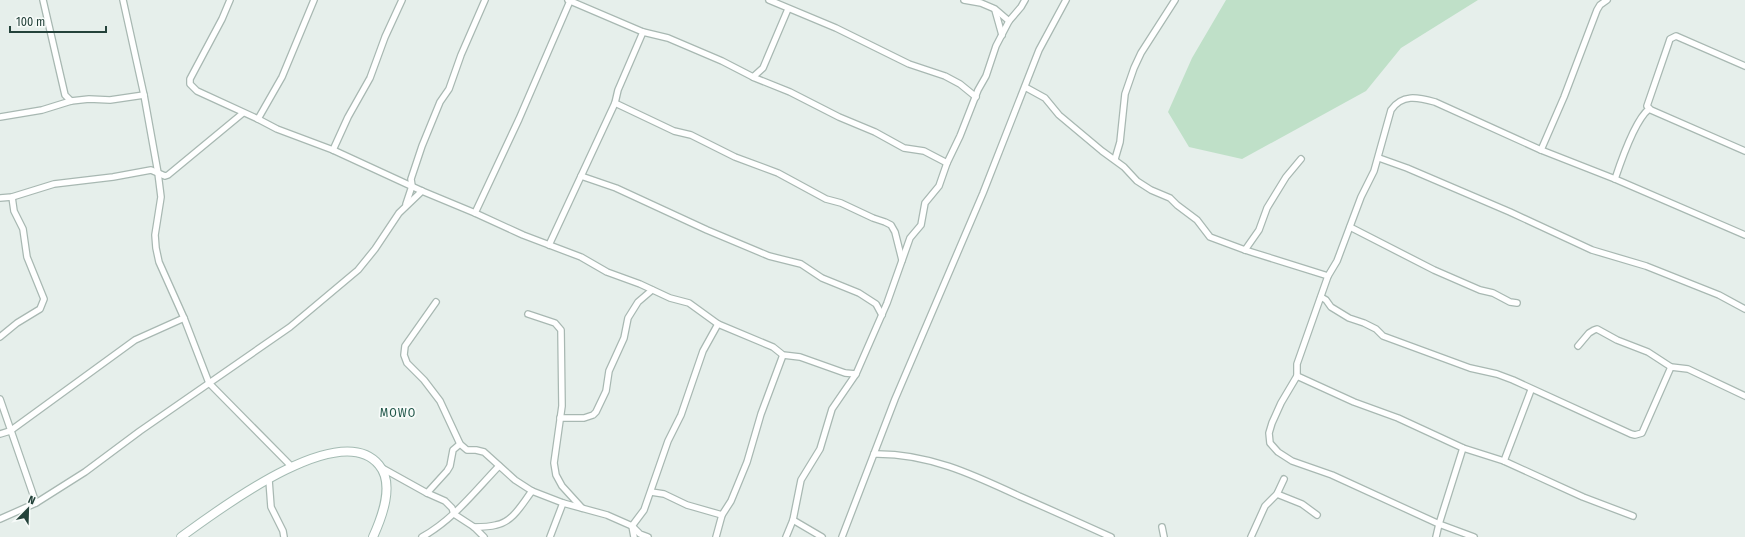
<svg xmlns="http://www.w3.org/2000/svg" width="1745" height="537" font-family="'Fira Sans Condensed',sans-serif">
	<rect width="100%" height="100%" fill="#e6efeb"/>
	<polygon fill="#bfe0c8" points="1226,0 1478,0 1401,48 1366,91 1242,159 1189,147 1168,112 1192,58"/>
	<g fill="none" stroke-linecap="round" stroke-linejoin="round">
		<g stroke="#a8b8b2" stroke-width="8">
			<g id="street">
				<polyline points="43,0 65,95 71,101"/>
				<polyline points="123,0 144,95 158,173 161,197 155,235 156,248 159,262 184,318 209,383 292,467"/>
				<polyline points="230,0 222,19 190,79 190,84 197,91 258,119 277,129 333,150 422,191 475,213 523,235 581,257 607,272 640,284 670,298 689,303 718,324 773,347 783,355 800,357 845,373 856,374"/>
				<polyline points="568,0 643,32 668,38 722,61 755,78 790,92 839,117 875,132 904,148 924,151 947,163"/>
				<polyline points="769,0 836,28 909,64 945,76 960,84 976,97"/>
				<polyline points="964,0 981,3 995,9 1009,21"/>
				<polyline points="995,10 1002,35"/>
				<polyline points="1745,66 1676,36 1670,39 1668,45 1647,106 1651,110 1745,151"/>
				<polyline points="753,77 763,68 788,9"/>
				<polyline points="1025,87 1045,98 1059,115 1102,151 1124,167 1137,181 1151,190 1170,198 1177,205 1197,220 1210,237 1245,250 1328,276"/>
				<polyline points="615,103 674,131 691,135 735,157 778,173 826,199 841,203 873,218 885,222 891,225 895,232 902,260"/>
				<polyline points="0,117 42,110 71,101 89,99 110,100 144,95"/>
				<polyline points="258,119 282,77 314,0"/>
				<polyline points="333,150 348,117 370,78 385,37 402,0"/>
				<polyline points="1541,150 1564,97 1597,10 1600,5 1607,0"/>
				<polyline points="1379,158 1407,168 1510,212 1592,250 1646,266 1719,295 1745,309"/>
				<polyline points="1115,159 1120,142 1125,94 1134,68 1141,53 1175,0"/>
				<polyline points="581,176 616,188 707,230 769,256 801,264 822,278 859,293 876,304 882,315"/>
				<path d="M 1615,179 C 1621,161 1635,120 1649,109"/>
				<polyline points="0,198 12,197 54,184 113,177 151,170 165,176 168,175 243,113"/>
				<polyline points="406,204 412,186 411,179 422,146 440,102 449,89 461,55 485,0"/>
				<polyline points="475,213 519,119 570,1"/>
				<polyline points="1350,227 1434,270 1480,290 1493,293 1510,302 1517,303"/>
				<polyline points="549,245 615,103 618,90 643,32"/>
				<polyline points="1245,250 1259,230 1267,208 1286,177 1301,159"/>
				<polyline points="1321,297 1326,300 1331,307 1349,318 1364,323 1376,329 1383,336 1470,368 1497,374 1513,380 1631,434 1635,435 1642,433 1671,367"/>
				<polyline points="436,302 405,346 404,355 407,363 424,380 440,401 460,444 467,450 476,450 484,452 515,480 532,491 563,503 607,515 632,526 640,534 648,537"/>
				<polyline points="528,314 555,323 561,330 562,406 554,463 556,475 562,486 582,508"/>
				<polyline points="0,337 17,323 40,309 44,299 27,257 23,229 14,211 12,197"/>
				<polyline points="1578,346 1589,333 1594,330 1597,329 1617,340 1648,352 1671,367 1688,369 1745,396"/>
				<polyline points="1297,376 1354,402 1398,418 1463,448 1504,461 1583,497 1633,516"/>
				<polyline points="0,399 36,503"/>
				<polyline points="560,418 584,418 593,415 596,412 606,391 609,371 624,338 628,318 638,302 652,290"/>
				<polyline points="0,434 10,431 135,340 184,318"/>
				<path d="M 874,454 C 927,453 972,474 1019,496 C 1049,509 1080,523 1111,537"/>
				<polyline points="1504,461 1531,390"/>
				<polyline points="382,468 427,493 445,501 452,508 454,514 474,527 484,537"/>
				<polyline points="269,480 271,507 283,531 284,537"/>
				<polyline points="651,492 664,494 687,505 722,515"/>
				<polyline points="427,493 447,471 450,466 453,450 460,444"/>
				<polyline points="1277,494 1302,504 1317,515"/>
				<polyline points="0,519 36,503 85,472 140,431 290,327 358,270 375,249 399,213 422,191"/>
				<polyline points="793,520 822,537"/>
				<path d="M 474,527 C 481,527 489,527 496,525 C 513,522 522,504 532,491"/>
				<polyline points="1162,527 1164,537"/>
				<path d="M 422,537 C 453,520 475,491 499,466"/>
				<polyline points="550,537 563,503"/>
				<polyline points="634,537 632,526 644,510 668,441 681,415 703,351 718,324"/>
				<polyline points="716,537 722,515 731,501 747,462 761,414 783,355"/>
				<polyline points="786,537 793,520 801,480 820,449 832,409 856,374 887,303 910,238 921,225 925,203 939,186 947,163 960,136 978,90 986,76 996,46 1009,21 1021,7 1025,0"/>
				<polyline points="842,537 895,399 983,193 1039,50 1066,0"/>
				<polyline points="1251,537 1265,506 1277,494 1284,479"/>
				<polyline points="1436,537 1439,524 1463,448"/>
				<path d="M 1474,537 L 1439,524 L 1332,475 L 1292,461 L 1278,452 L 1270,443 L 1269,433 L 1272,423 L 1281,403 L 1297,376 L 1297,364 L 1328,276 L 1337,261 L 1361,197 L 1374,171 L 1391,110 C 1402,94 1417,97 1435,102 L 1541,150 L 1615,179 L 1745,235"/>
			</g>
		</g>
		<g stroke="#a4bbb3" stroke-width="10">
			<path id="secondary" d="M 181,537 C 217,511 340,417 379,465 C 395,484 382,517 373,537"/>
		</g>
		<use href="#street" stroke="#fff" stroke-width="5.5"/>
		<use href="#secondary" stroke="#fff" stroke-width="8"/>
	</g>
	<g text-anchor="middle" dominant-baseline="central" stroke-width="3.5" stroke-linejoin="round" paint-order="stroke">
		<g font-size="12" letter-spacing="1" fill="#1f5548" stroke="#f7fbf9">
			<text x="398" y="413">MOWO</text>
		</g>
	</g>
	<g transform="translate(28 509) rotate(23)" stroke="#f7fbf9" stroke-width="3" paint-order="stroke">
	<path d="M0-3L7 15L0 10L-7 15Z" fill="#24423a"/>
	<text y="-6" font-size="11" font-weight="bold" text-anchor="middle" fill="#24423a">N</text>
	</g>
	<path d="M10 26v6h96v-6" fill="none" stroke="#24423a" stroke-width="2"/>
	<text x="16" y="26" font-size="12" fill="#24423a" stroke="#f7fbf9" stroke-width="3" paint-order="stroke">100 m</text>
</svg>
